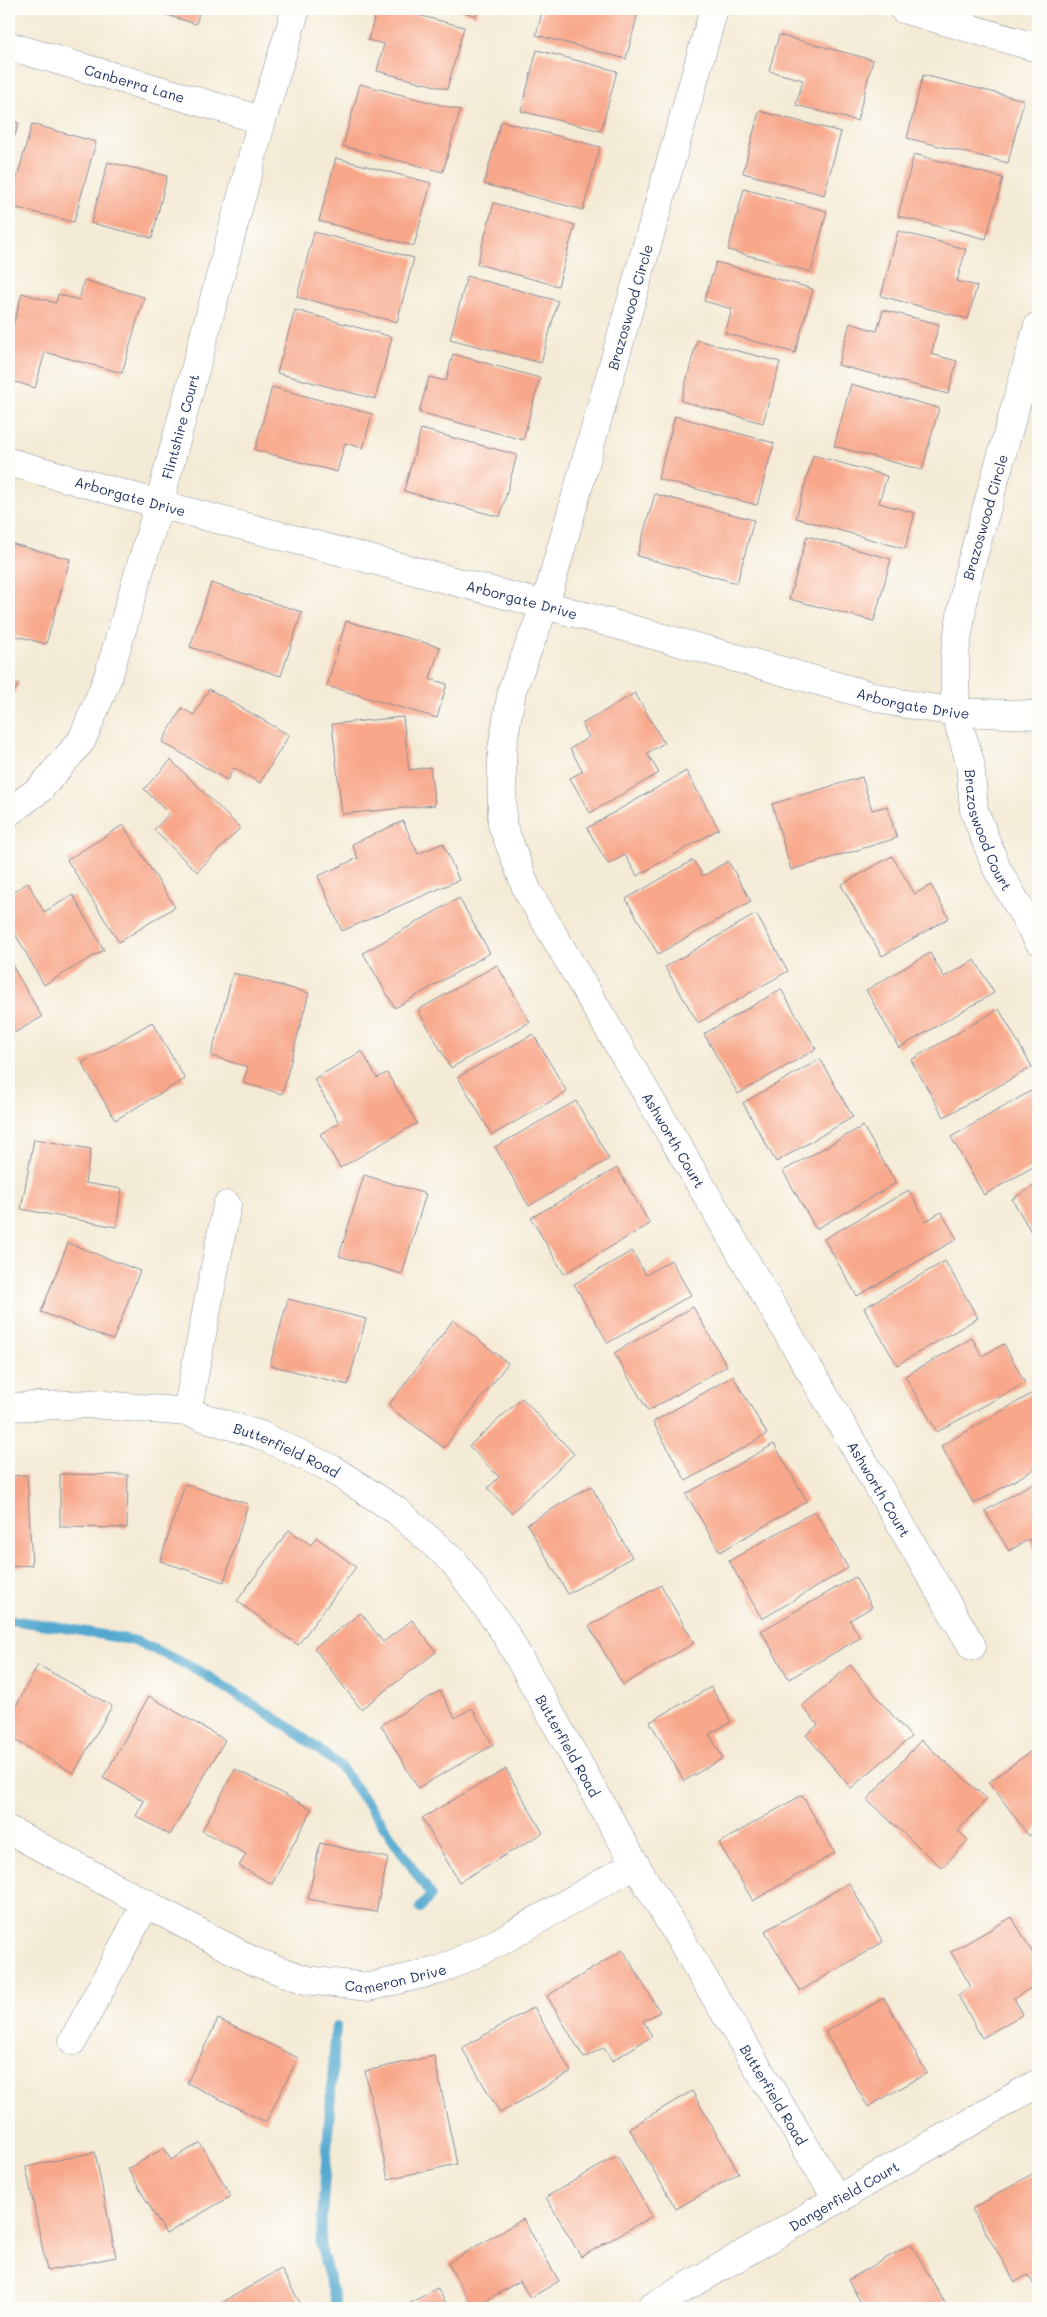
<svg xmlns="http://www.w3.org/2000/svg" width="1047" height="2317" font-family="Mali,sans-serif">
	<rect width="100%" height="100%" fill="#fdfcf7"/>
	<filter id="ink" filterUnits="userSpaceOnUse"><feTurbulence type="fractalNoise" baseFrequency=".02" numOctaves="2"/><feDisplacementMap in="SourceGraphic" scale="10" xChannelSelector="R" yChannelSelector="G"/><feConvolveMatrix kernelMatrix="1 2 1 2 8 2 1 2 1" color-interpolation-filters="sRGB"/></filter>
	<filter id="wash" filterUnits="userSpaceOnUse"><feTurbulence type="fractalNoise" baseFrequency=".0096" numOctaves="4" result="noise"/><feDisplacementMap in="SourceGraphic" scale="20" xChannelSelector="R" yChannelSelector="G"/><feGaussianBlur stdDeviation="1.12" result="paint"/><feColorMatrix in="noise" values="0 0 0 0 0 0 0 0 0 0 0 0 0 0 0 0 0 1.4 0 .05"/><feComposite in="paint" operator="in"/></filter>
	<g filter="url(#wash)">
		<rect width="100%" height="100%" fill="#f4ebd6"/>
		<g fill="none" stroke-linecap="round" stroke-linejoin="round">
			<g stroke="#53a8cf" stroke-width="10">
				<polyline points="9,1620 54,1626 136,1641 196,1669 289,1727 339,1765 386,1829 431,1895 420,1908"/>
				<polyline points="336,2026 320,2244 337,2308"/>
			</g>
		</g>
		<g id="blocks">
			<g fill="#f8a78a">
				<polygon points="147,9 200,9 196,24"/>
				<polygon points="377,9 395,9 464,27 447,89 377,71 384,44 368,40"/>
				<polygon points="454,9 478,9 476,16"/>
				<polygon points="543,9 639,9 626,59 536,35"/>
				<polygon points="779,35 873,60 857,121 796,105 803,80 769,71"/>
				<polygon points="537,50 617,71 601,131 521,111"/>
				<polygon points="923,75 1024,100 1008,163 907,138"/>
				<polygon points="360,84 460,110 443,172 343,146"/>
				<polygon points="759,111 841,132 824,195 743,173"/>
				<polygon points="9,120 19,123 9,153"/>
				<polygon points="501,121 600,147 583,210 484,184"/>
				<polygon points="32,124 96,142 74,222 9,206"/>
				<polygon points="914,154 1003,178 986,239 898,216"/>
				<polygon points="336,158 431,183 414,246 319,221"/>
				<polygon points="108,162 167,176 152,238 91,223"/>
				<polygon points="744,189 827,211 811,272 728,250"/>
				<polygon points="494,203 575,225 558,286 477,264"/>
				<polygon points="898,231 966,249 957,281 977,286 968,319 881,296"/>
				<polygon points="314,232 414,258 397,322 297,297"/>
				<polygon points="716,262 813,289 795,353 725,333 732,309 704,301"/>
				<polygon points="467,276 558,301 541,363 450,339"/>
				<polygon points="84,280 144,297 122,373 45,352 35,388 9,380 9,340 22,293 56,303 58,294 79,300"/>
				<polygon points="295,310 392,337 375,399 277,373"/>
				<polygon points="883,310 939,324 931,354 957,361 948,394 838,365 850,323 877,331"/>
				<polygon points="697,340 780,362 763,423 681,401"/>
				<polygon points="453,354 540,378 523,440 419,412 429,377 446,381"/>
				<polygon points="851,384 939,408 922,470 834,446"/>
				<polygon points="272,387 372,414 363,448 345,443 337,472 255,450"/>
				<polygon points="675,416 774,443 757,505 658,479"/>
				<polygon points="421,429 517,455 500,517 404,491"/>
				<polygon points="813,455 887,476 879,503 915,513 905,549 796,518"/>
				<polygon points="655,494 754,520 737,583 637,556"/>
				<polygon points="807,536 891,559 874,621 789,599"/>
				<polygon points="9,543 70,559 46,644 9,634"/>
				<polygon points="211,583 302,612 281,676 190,647"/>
				<polygon points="346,621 440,647 430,679 447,684 437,718 327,686"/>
				<polygon points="9,677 19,684 9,700"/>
				<polygon points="209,689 289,735 260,783 234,768 227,780 162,742 182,708 194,715"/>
				<polygon points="635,693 664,743 647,753 659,773 590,813 570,778 583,771 570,749 589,737 582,724"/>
				<polygon points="403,717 409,770 430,767 435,805 342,814 332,724"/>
				<polygon points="171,760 240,828 197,872 154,830 169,814 144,789"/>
				<polygon points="686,771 719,829 637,876 625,855 608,864 587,828"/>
				<polygon points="862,777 872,810 887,806 897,838 791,870 772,804"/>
				<polygon points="403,821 418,854 443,843 459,880 342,931 318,876 358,858 352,844"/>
				<polygon points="123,825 175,907 119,942 67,860"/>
				<polygon points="892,856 915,894 931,885 949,918 882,956 841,885"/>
				<polygon points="693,860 703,876 728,861 751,901 658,954 626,899"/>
				<polygon points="28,883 44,912 73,895 104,950 44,985 9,923 9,894"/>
				<polygon points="459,898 490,953 395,1008 363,953"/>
				<polygon points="756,914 788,971 698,1023 665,967"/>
				<polygon points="930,953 944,977 975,960 994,993 899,1048 866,990"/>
				<polygon points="9,960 42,1017 9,1036"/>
				<polygon points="497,965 530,1022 451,1068 418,1010"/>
				<polygon points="233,973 309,993 282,1094 243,1083 248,1067 211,1056"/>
				<polygon points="781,989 816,1049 738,1094 704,1034"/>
				<polygon points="999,1009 1032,1067 944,1117 911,1060"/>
				<polygon points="152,1022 185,1079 115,1120 82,1063"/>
				<polygon points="533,1034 567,1092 492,1135 458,1077"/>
				<polygon points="362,1051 377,1078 387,1073 417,1123 340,1168 320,1134 339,1123 314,1079"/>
				<polygon points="820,1059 853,1117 776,1162 743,1103"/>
				<polygon points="1031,1091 1038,1103 1038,1164 984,1195 951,1137"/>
				<polygon points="576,1101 609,1159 529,1206 495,1147"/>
				<polygon points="863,1126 896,1183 816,1229 783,1171"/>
				<polygon points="34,1139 91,1149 85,1183 122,1189 116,1227 21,1209"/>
				<polygon points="617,1168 650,1224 564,1274 531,1218"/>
				<polygon points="364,1175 426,1194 402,1274 339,1256"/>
				<polygon points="1038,1184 1038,1244 1012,1199"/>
				<polygon points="909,1190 926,1221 941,1212 957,1239 857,1296 824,1239"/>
				<polygon points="68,1243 140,1271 113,1340 41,1312"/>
				<polygon points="632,1251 646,1275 671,1260 691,1295 608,1343 574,1284"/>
				<polygon points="945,1261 978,1318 897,1365 864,1308"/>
				<polygon points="288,1299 366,1319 348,1385 270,1365"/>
				<polygon points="693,1307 727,1366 648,1411 614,1353"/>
				<polygon points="453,1320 508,1363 444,1448 388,1406"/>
				<polygon points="972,1338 982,1356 1004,1344 1025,1383 937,1432 905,1376"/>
				<polygon points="733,1376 767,1434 686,1481 653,1422"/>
				<polygon points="1038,1390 1038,1467 974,1504 941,1446"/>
				<polygon points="522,1398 574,1454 511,1513 488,1488 499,1477 469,1446"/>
				<polygon points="774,1444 807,1501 720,1552 686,1494"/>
				<polygon points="60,1474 128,1475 127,1528 60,1527"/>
				<polygon points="27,1475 32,1565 9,1567 9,1476"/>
				<polygon points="1038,1480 1038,1556 1029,1539 1009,1551 985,1511"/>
				<polygon points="185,1484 248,1504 224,1582 160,1561"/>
				<polygon points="591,1486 632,1557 568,1594 527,1524"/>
				<polygon points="815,1511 848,1568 762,1619 729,1561"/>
				<polygon points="289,1530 311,1545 316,1537 356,1567 298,1645 237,1601"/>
				<polygon points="855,1577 872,1607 850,1620 860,1638 789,1679 761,1631"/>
				<polygon points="661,1585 694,1643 623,1685 589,1626"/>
				<polygon points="361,1613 383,1642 412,1620 436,1652 361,1709 314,1648"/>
				<polygon points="38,1665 112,1706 74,1773 9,1737 9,1719"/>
				<polygon points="850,1665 911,1737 851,1788 806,1735 818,1725 802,1706"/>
				<polygon points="711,1687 731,1722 709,1734 723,1758 684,1781 650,1722"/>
				<polygon points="440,1691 455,1718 472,1708 493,1745 418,1788 381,1725"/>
				<polygon points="149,1696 225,1740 170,1835 136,1816 144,1801 103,1778"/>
				<polygon points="921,1740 987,1799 958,1831 968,1840 942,1868 867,1800"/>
				<polygon points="1038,1746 1038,1829 1029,1836 989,1782"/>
				<polygon points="235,1769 312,1809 272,1884 239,1866 246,1854 202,1831"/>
				<polygon points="506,1769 543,1833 459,1882 422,1818"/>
				<polygon points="802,1795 835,1853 753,1901 719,1843"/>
				<polygon points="320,1843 388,1858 376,1912 308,1899"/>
				<polygon points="849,1883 883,1942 800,1991 765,1931"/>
				<polygon points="1012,1917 1038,1962 1038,1984 1014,1998 1023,2014 982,2038 958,1995 971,1987 951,1952"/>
				<polygon points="623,1950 660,2012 643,2021 652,2036 612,2061 604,2047 584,2058 547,1996"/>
				<polygon points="884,1998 927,2073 868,2107 825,2032"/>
				<polygon points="534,2007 571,2072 500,2113 462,2048"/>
				<polygon points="218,2019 298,2058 266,2122 187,2083"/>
				<polygon points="434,2056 457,2164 388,2179 365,2071"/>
				<polygon points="692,2091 739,2173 676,2209 629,2128"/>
				<polygon points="200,2143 231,2196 166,2234 128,2169 164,2148 171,2160"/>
				<polygon points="95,2152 116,2257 47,2271 26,2167"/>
				<polygon points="617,2156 652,2216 581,2257 546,2197"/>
				<polygon points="1037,2171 1038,2174 1038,2291 1028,2275 1015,2282 972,2209"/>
				<polygon points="523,2219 559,2281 530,2298 520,2281 473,2308 448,2263"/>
				<polygon points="911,2244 948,2308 864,2308 848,2280"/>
				<polygon points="281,2269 303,2308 217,2308 216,2306"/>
				<polygon points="437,2288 449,2308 402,2308"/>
			</g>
		</g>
	</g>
	<g filter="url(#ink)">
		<use href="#blocks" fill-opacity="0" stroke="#888d9a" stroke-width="1"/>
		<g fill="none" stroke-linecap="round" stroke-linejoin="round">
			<g stroke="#888d9a" stroke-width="18">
				<polyline id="lane" points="1020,393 1038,398"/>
			</g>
			<g stroke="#888d9a" stroke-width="29">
				<g id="street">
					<path id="s1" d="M 714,9 L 545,605 L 512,690 L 502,749 L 502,824 L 527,890 L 972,1646"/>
					<polyline points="903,9 1038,48"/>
					<path id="s2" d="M 9,46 L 262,120"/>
					<path id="s3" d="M 1038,326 L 967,578 L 955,653 L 955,712 L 970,762 L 974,810 L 997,869 L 1038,940"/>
					<path id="s4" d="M 9,462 L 159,504 L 545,605 L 894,702 L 955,712 L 1038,715"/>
					<path id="s5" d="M 9,812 L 40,789 L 82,740 L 108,677 L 159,504 L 262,120 L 296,9"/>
					<path id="s6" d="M 9,1407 L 92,1404 L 187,1412 L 260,1435 L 332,1469 L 397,1511 L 454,1562 L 505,1633 L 635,1864 L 837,2199"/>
					<polyline points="187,1412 227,1205"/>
					<path id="s7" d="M 9,1830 L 253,1961 L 306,1980 L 369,1987 L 440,1970 L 499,1942 L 635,1864"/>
					<polyline points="73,2041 146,1903"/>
					<path id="s8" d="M 650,2308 L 1038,2083"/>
				</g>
			</g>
			<use href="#lane" stroke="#fff" stroke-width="16"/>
			<use href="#street" stroke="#fff" stroke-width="28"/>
		</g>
	</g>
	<g text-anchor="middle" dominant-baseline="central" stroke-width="4" stroke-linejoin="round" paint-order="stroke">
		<g font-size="14" fill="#1b2f5e" stroke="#fdfcf7">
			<text stroke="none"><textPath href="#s2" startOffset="131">Canberra Lane</textPath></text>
			<text transform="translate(630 307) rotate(-74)">Brazoswood Circle</text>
			<text stroke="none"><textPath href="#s5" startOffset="432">Flintshire Court</textPath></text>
			<text stroke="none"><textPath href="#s4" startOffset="126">Arborgate Drive</textPath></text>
			<text transform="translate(985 517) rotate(-74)">Brazoswood Circle</text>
			<text stroke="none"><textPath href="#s4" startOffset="531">Arborgate Drive</textPath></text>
			<text stroke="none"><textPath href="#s4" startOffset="936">Arborgate Drive</textPath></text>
			<text stroke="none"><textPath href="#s3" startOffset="520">Brazoswood Court</textPath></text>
			<text stroke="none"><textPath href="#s1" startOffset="1206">Ashworth Court</textPath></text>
			<text stroke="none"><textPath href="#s6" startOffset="285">Butterfield Road</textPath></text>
			<text stroke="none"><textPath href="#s1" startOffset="1611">Ashworth Court</textPath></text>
			<text stroke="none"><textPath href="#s6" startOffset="705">Butterfield Road</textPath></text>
			<text stroke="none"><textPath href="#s7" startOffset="424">Cameron Drive</textPath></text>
			<text stroke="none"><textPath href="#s6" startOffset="1110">Butterfield Road</textPath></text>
			<text stroke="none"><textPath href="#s8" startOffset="224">Dangerfield Court</textPath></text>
		</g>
	</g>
	<rect width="1047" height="2317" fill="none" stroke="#fdfcf7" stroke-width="30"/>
</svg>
